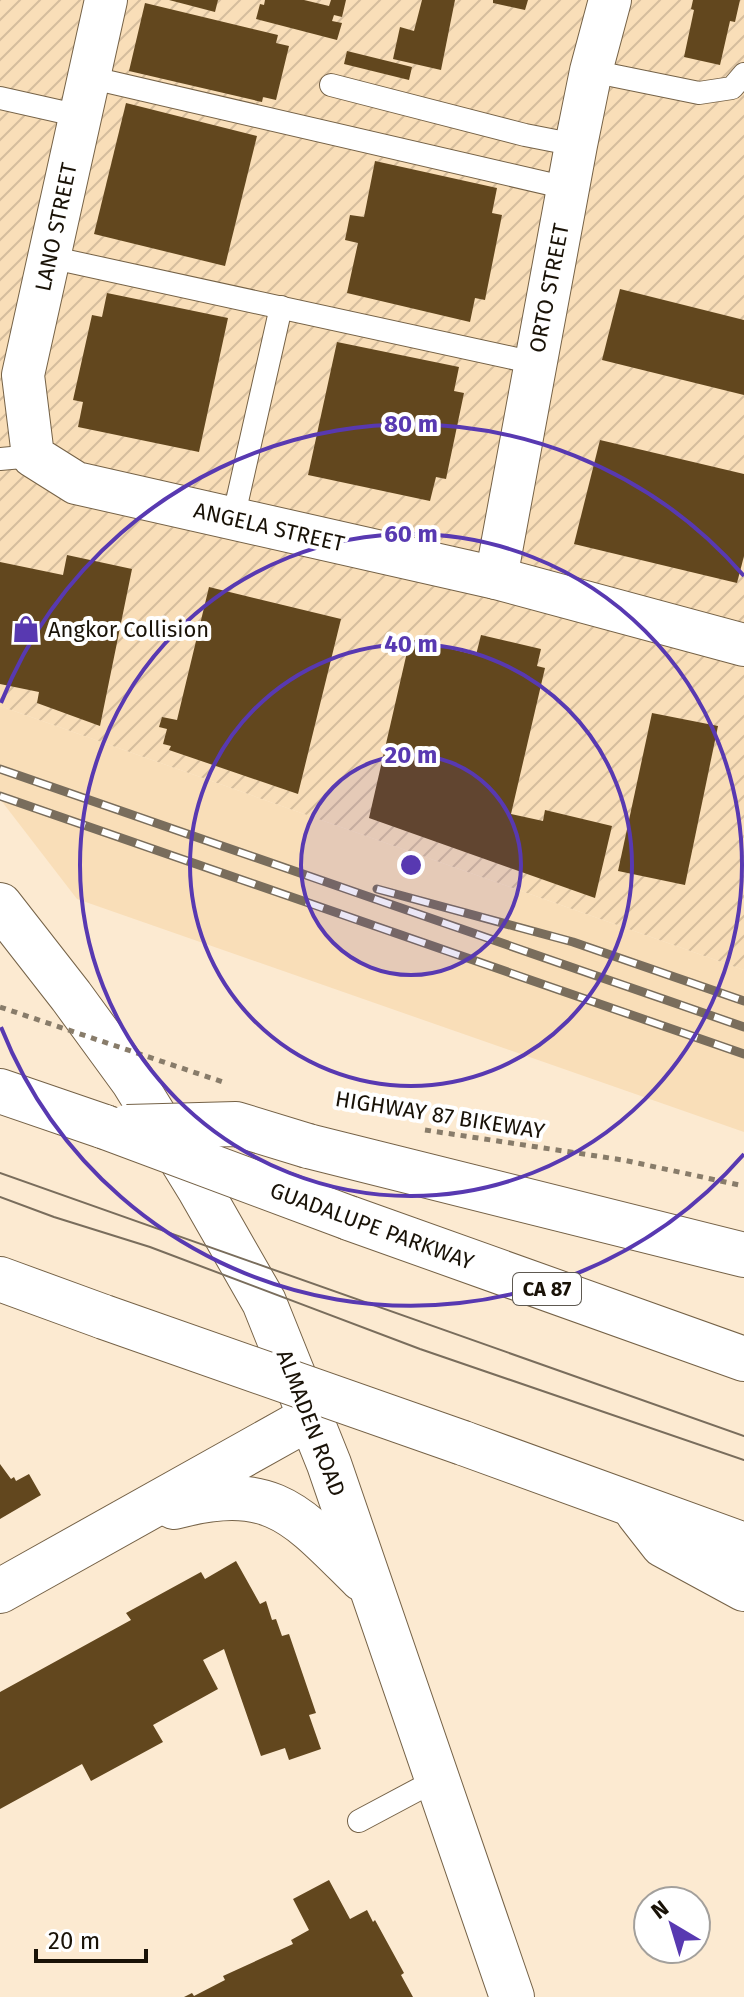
<svg xmlns="http://www.w3.org/2000/svg" width="744" height="1997" font-family="'Fira Sans',sans-serif">
	<defs>
		<pattern id="industrial-furrows" width="10" height="10" patternUnits="userSpaceOnUse" patternTransform="scale(2)"><rect width="10" height="10" fill="#f9deb8"/><path d="M-1 1l2-2M0 10L10 0M9 11l2-2" fill="none" stroke="#d5bd9d"/></pattern>
	</defs>
	<rect width="100%" height="100%" fill="#fcead1"/>
	<polygon fill="#f9deb8" points="0,706 744,970 744,1132 77,899 0,799"/>
	<polygon fill="url(#industrial-furrows)" points="0,0 744,0 744,970 0,706"/>
	<g fill="#62471e">
		<polygon points="169,0 218,0 215,12"/>
		<polygon points="265,0 304,0 329,6 331,0 346,0 342,17 334,15 332,21 342,23 337,40 256,19 260,4 264,5"/>
		<polygon points="422,0 455,0 441,70 393,59 400,27 414,31"/>
		<polygon points="493,0 528,0 525,10 493,3"/>
		<polygon points="693,0 740,0 735,22 730,21 720,65 684,57 694,10 691,9"/>
		<polygon points="145,3 278,35 276,43 289,46 276,100 263,97 262,102 129,71"/>
		<polygon points="347,51 412,67 409,80 344,64"/>
		<polygon points="126,103 257,136 225,266 94,234"/>
		<polygon points="375,161 497,188 492,213 502,215 485,300 475,298 470,322 347,293 358,243 345,240 350,215 364,217"/>
		<polygon points="620,289 744,320 744,395 602,360"/>
		<polygon points="107,293 228,318 199,452 78,427 83,402 73,400 92,315 102,317"/>
		<polygon points="337,342 459,367 454,391 464,393 446,479 436,477 430,501 308,475"/>
		<polygon points="600,440 744,474 744,556 737,583 574,544"/>
		<polygon points="67,555 132,569 100,726 37,703 39,692 0,684 0,562 63,575"/>
		<polygon points="209,587 341,619 298,794 169,750 171,746 163,744 167,729 159,727 162,717 177,720"/>
		<polygon points="481,635 541,649 537,666 545,668 511,814 543,821 545,810 612,826 595,898 369,818 410,639 476,655"/>
		<polygon points="652,713 718,726 685,885 618,871"/>
		<polygon points="0,1464 11,1479 14,1477 16,1481 29,1474 41,1495 0,1519"/>
		<polygon points="236,1561 260,1604 266,1601 272,1620 276,1619 282,1636 289,1634 316,1713 309,1715 321,1749 289,1760 285,1748 261,1756 224,1649 203,1660 218,1689 153,1725 163,1742 91,1781 82,1764 0,1809 0,1692 131,1620 126,1613 201,1572 205,1579"/>
		<polygon points="329,1880 350,1919 367,1910 373,1922 375,1920 404,1973 401,1975 413,1997 184,1997 192,1993 194,1996 225,1980 223,1976 293,1944 291,1940 309,1930 293,1899"/>
	</g>
	<g fill="none" stroke-linecap="round" stroke-linejoin="round">
		<g stroke="#756247" stroke-width="24">
			<g id="lane">
				<polyline points="591,71 699,93 732,88 744,74"/>
				<polyline points="88,77 567,188"/>
				<polyline points="331,85 525,135 576,145"/>
				<polyline points="0,98 80,116"/>
				<polyline points="49,257 535,363"/>
				<polyline points="0,459 33,456"/>
				<polyline points="233,519 281,307"/>
				<polyline points="359,1821 436,1780"/>
			</g>
		</g>
		<g stroke="#756247" stroke-width="44">
			<g id="street">
				<polyline points="106,0 23,375 33,456 76,483 496,578 744,645"/>
				<polyline points="496,578 576,145 591,71 610,0"/>
			</g>
		</g>
		<g stroke="#756247" stroke-width="46">
			<g id="secondary">
				<polyline points="0,905 71,996 133,1081 200,1190 264,1302 329,1464 512,1997"/>
				<path d="M 174,1507 C 273,1481 296,1514 362,1579"/>
				<polyline points="0,1591 311,1417"/>
			</g>
		</g>
		<g stroke="#756247" stroke-width="46">
			<g id="highway">
				<polyline points="0,1091 105,1127"/>
				<polyline points="308,1146 744,1255"/>
				<polyline points="349,1218 744,1359"/>
				<polyline points="0,1279 104,1317"/>
				<polyline points="463,1443 744,1545"/>
				<polyline points="638,1513 663,1545 744,1589"/>
			</g>
		</g>
		<polyline stroke="#887c6a" stroke-width="5" stroke-dasharray="6 6" stroke-linecap="butt" points="425,1130 623,1160 744,1186"/>
		<use href="#lane" stroke="#fff" stroke-width="22"/>
		<use href="#street" stroke="#fff" stroke-width="42"/>
		<use href="#secondary" stroke="#fff" stroke-width="44"/>
		<use href="#highway" stroke="#fff" stroke-width="44"/>
		<g stroke="#796d5c" stroke-width="2">
			<polyline points="0,1173 744,1436"/>
			<polyline points="0,1197 54,1217 150,1247 420,1349 744,1460"/>
		</g>
		<g stroke="#796d5c" stroke-width="9">
			<g id="rail">
				<polyline points="0,769 744,1027"/>
				<polyline points="0,796 744,1054"/>
				<polyline points="377,889 573,942 744,1001"/>
			</g>
		</g>
		<use href="#rail" stroke="#fff" stroke-width="6" stroke-dasharray="18" stroke-linecap="butt"/>
		<g stroke="#756247" stroke-width="46" stroke-linecap="butt">
			<g id="highway-bridge">
				<polyline points="105,1127 349,1218"/>
				<polyline points="127,1127 236,1124 308,1146"/>
				<polyline points="104,1317 463,1443"/>
			</g>
		</g>
		<polyline stroke="#887c6a" stroke-width="5" stroke-dasharray="6 6" stroke-linecap="butt" points="0,1007 223,1082"/>
		<use href="#highway-bridge" stroke="#fff" stroke-width="44"/>
	</g>
	<circle cx="411" cy="865" r="110" fill="#5839b1" fill-opacity=".12"/>
	<g fill="none" stroke="#5839b1" stroke-width="4">
		<circle cx="411" cy="865" r="110"/>
		<circle cx="411" cy="865" r="221"/>
		<circle cx="411" cy="865" r="331"/>
		<path d="M744 1154A441 441 0 0 1 1 1027M1 703A441 441 0 0 1 744 576"/>
	</g>
	<defs>
		<g id="shop-bare" transform="scale(2.16)"><path d="M-5-2.5h2.3a2.7 3.5 0 0 1 5.4 0H5L5.5 6h-11ZM-1.5-2.5h3a1.5 2.3 0 0 0-3 0Z" fill="#5839b1" stroke="#fff" stroke-width="2.5" paint-order="stroke"/></g>
	</defs>
	<g fill-rule="evenodd">
		<use href="#shop-bare" x="26" y="629"/>
	</g>
	<g text-anchor="middle" dominant-baseline="central" stroke-width="8" stroke-linejoin="round" paint-order="stroke">
		<rect fill="#fff" stroke="#5e5951" stroke-width="2" x="513" y="1273" width="68" height="32" rx="6"/>
		<g font-size="20" font-weight="bold" fill="#191207">
			<text x="547" y="1289">CA 87</text>
		</g>
		<g font-size="22" fill="#191207" stroke="#fff">
			<text transform="translate(56 227) rotate(-78)">LANO STREET</text>
			<text transform="translate(549 288) rotate(-79)">ORTO STREET</text>
			<text transform="translate(269 527) rotate(13)">ANGELA STREET</text>
			<text transform="translate(440 1115) rotate(9)">HIGHWAY 87 BIKEWAY</text>
			<text transform="translate(372 1226) rotate(20)">GUADALUPE PARKWAY</text>
			<text transform="translate(311 1423) rotate(69)">ALMADEN ROAD</text>
		</g>
		<g font-size="22" fill="#191207" stroke="#fff" text-anchor="start">
			<text x="48" y="629">Angkor Collision</text>
		</g>
	</g>
	<circle cx="411" cy="865" r="12" fill="#5839b1" stroke="#fff" stroke-width="4"/>
	<g font-size="24" text-anchor="middle" font-weight="bold" fill="#5839b1" stroke="#fff" stroke-width="8" stroke-linejoin="round" paint-order="stroke">
		<text x="411" y="432">80 m</text>
		<text x="411" y="542">60 m</text>
		<text x="411" y="652">40 m</text>
		<text x="411" y="763">20 m</text>
	</g>
	<g transform="translate(672 1925) rotate(322)"><circle r="38" fill="#ffffff" stroke="#a3a09c" stroke-width="2"/>
	<path d="M0-6L14 30L0 20L-14 30Z" fill="#5839b1"/>
	<text y="-12" font-size="22" font-weight="bold" text-anchor="middle" fill="#191207">N</text>
	</g>
	<path d="M36 1949v12h110v-12" fill="none" stroke="#191207" stroke-width="4"/>
	<text x="48" y="1949" font-size="24" fill="#191207" stroke="#ffffff" stroke-width="6" paint-order="stroke">20 m</text>
</svg>
